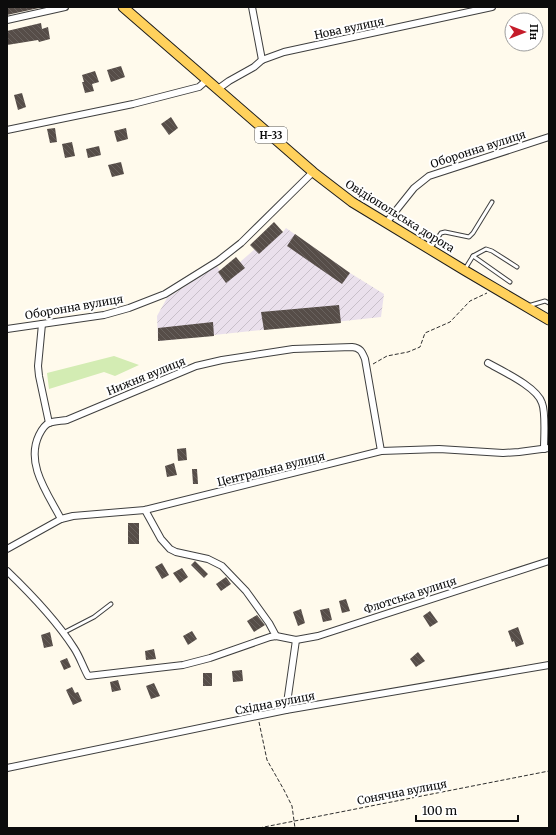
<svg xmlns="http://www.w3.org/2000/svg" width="556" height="835" font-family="Merriweather,serif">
	<defs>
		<pattern id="industrial-furrows" width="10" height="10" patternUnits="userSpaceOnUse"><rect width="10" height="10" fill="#eae0ec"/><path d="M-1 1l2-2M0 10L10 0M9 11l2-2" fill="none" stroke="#c8bfc9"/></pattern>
		<pattern id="building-back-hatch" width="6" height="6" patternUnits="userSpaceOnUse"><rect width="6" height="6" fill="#564d48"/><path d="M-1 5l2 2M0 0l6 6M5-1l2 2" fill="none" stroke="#69625e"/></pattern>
	</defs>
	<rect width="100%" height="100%" fill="#fffaec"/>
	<polygon fill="url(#industrial-furrows)" points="286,228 350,273 384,294 381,317 158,341 157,316 167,298 217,266 220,271 240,262 255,249 283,232"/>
	<polygon fill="#d3ecb3" points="114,356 139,365 115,376 104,372 49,389 47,373"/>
	<g fill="url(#building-back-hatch)">
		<polygon points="7,7 39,7 39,8 7,15"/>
		<polygon points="41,23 42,29 48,27 50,39 39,42 38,40 7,45 7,31"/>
		<polygon points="121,66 125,77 111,82 107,70"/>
		<polygon points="95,71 99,82 92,84 94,91 85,93 82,82 84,82 82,75"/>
		<polygon points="22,93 26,107 18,110 14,95"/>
		<polygon points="171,117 178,128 169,135 161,124"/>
		<polygon points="55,128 57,142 50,143 47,129"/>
		<polygon points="126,128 128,139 117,142 114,131"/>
		<polygon points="72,142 75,156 65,158 62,144"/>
		<polygon points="99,146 101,155 88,158 86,149"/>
		<polygon points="121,162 124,174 112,177 108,165"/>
		<polygon points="274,222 283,232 259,254 250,245"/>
		<polygon points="295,234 350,273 342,284 287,246"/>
		<polygon points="236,257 245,268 226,283 218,272"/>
		<polygon points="339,305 341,323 264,330 261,312"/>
		<polygon points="213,322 214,336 158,341 158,328"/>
		<polygon points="186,448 187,460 178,461 177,449"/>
		<polygon points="174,463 177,475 167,477 165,466"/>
		<polygon points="192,469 197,469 198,484 193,484"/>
		<rect x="128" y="523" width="11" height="21"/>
		<polygon points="195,561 208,574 204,578 191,565"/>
		<polygon points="162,563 169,575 162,579 155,567"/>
		<polygon points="182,568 188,577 180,583 173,573"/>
		<polygon points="226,577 231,584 221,591 216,584"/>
		<polygon points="346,599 350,611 342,613 339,601"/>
		<polygon points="329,608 332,620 323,622 320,610"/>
		<polygon points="301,609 305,623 298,626 293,612"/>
		<polygon points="430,611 438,622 430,627 423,616"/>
		<polygon points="257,615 265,625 254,632 247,621"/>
		<polygon points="518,627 524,644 516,647 514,641 512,642 508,631"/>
		<polygon points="192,631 197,639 188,645 183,636"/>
		<polygon points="50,632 53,646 44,648 41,635"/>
		<polygon points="154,649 156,659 146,660 145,651"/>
		<polygon points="418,652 425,661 416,667 410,659"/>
		<polygon points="67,658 71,667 64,670 60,661"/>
		<polygon points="242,670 243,681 233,682 232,671"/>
		<rect x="203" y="673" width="9" height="13"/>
		<polygon points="118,680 121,690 112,692 110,682"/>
		<polygon points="154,683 160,696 151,699 146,686"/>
		<polygon points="72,687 75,693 78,692 82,701 73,705 66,690"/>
	</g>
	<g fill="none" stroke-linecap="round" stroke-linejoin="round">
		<g stroke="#3f3f3f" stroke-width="5">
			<g id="lane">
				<polyline points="430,249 441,233 445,232 469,237 473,233 492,202"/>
				<polyline points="473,256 510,282"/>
				<polyline points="465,269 473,256 486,249 492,251 517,267"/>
				<polyline points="528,306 545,301 549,303"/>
				<polyline points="63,633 94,617 111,604"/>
			</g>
		</g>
		<g stroke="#3f3f3f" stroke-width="8">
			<g id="street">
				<polyline points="252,7 262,60"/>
				<polyline points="7,20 65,7"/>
				<polyline points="218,89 229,81 254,67 262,60 284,52 492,7"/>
				<polyline points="7,130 133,104 199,87 207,80"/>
				<polyline points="386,223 414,188 429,176 549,137"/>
				<polyline points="42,324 38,366 39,376 49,423"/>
				<polyline points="7,329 104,315 129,308 165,294 218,261 241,243 313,172"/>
				<path d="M 488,363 C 502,371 537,387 542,403 C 546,413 544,437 544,449"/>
				<polyline points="145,510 161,539 170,549 176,552 208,559 222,566 246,591 269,623 276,636"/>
				<path d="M 61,519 C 48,494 25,464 39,435 C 41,431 44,425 49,423 C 54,421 62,421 67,420 L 196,366 L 222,360 L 293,349 L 352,347 C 361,348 362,352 365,359 L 381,451"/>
				<polyline points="7,549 61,519 73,516 145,510 381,451 439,449 503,453 519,452 549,448"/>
				<path d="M 7,571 C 31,594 56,620 74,648 C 80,657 83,667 88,676 L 183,665 L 210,658 L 270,637 L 276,636 L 296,640 L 318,636 L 549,561"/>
				<polyline points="286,710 296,640"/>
				<polyline points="7,768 286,710 549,665"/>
			</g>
		</g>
		<g stroke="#1d1d1d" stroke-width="11">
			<polyline id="primary" points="123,7 313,172 352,202 464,270 549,320"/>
		</g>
		<g stroke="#2e2e2e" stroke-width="1" stroke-dasharray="4 2" stroke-linecap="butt">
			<polyline points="373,364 387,356 408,352 420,347 425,333 450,322 470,301 487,293"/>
			<polyline points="259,722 267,760 284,790 292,806 295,828"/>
			<polyline points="259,828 549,771"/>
		</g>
		<use href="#lane" stroke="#fff" stroke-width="3"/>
		<use href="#street" stroke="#fff" stroke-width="6"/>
		<use href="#primary" stroke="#ffd15c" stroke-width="9"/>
	</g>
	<g text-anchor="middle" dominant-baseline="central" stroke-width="4" stroke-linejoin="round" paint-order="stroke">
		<rect fill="#fff" stroke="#555" stroke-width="1" x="255" y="127" width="32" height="16" rx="3"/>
		<g font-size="10" font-weight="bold" fill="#0c0c0c">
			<text x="271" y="135">Н-33</text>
		</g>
		<g font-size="11" fill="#0c0c0c" stroke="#fff">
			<text transform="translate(349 28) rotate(-12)">Нова вулиця</text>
			<text transform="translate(478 149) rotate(-18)">Оборонна вулиця</text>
			<text transform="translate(400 216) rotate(32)">Овідіопольська дорога</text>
			<text transform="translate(74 307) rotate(-10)">Оборонна вулиця</text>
			<text transform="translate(146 376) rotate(-22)">Нижня вулиця</text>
			<text transform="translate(271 469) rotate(-14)">Центральна вулиця</text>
			<text transform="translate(410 595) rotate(-18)">Флотська вулиця</text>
			<text transform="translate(275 703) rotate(-11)">Східна вулиця</text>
			<text transform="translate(402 792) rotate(-11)">Сонячна вулиця</text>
		</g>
	</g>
	<rect width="556" height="835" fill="none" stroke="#0c0c0c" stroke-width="16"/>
	<g transform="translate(524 32) rotate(90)"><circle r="19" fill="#ffffff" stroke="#9e9e9e"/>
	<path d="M0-3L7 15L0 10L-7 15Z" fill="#c51c2a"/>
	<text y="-6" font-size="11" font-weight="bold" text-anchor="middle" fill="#0c0c0c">Пн</text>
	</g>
	<path d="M416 815v6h102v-6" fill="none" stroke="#0c0c0c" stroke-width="2"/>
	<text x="422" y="815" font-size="12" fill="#0c0c0c" stroke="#ffffff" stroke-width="3" paint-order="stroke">100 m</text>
</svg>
